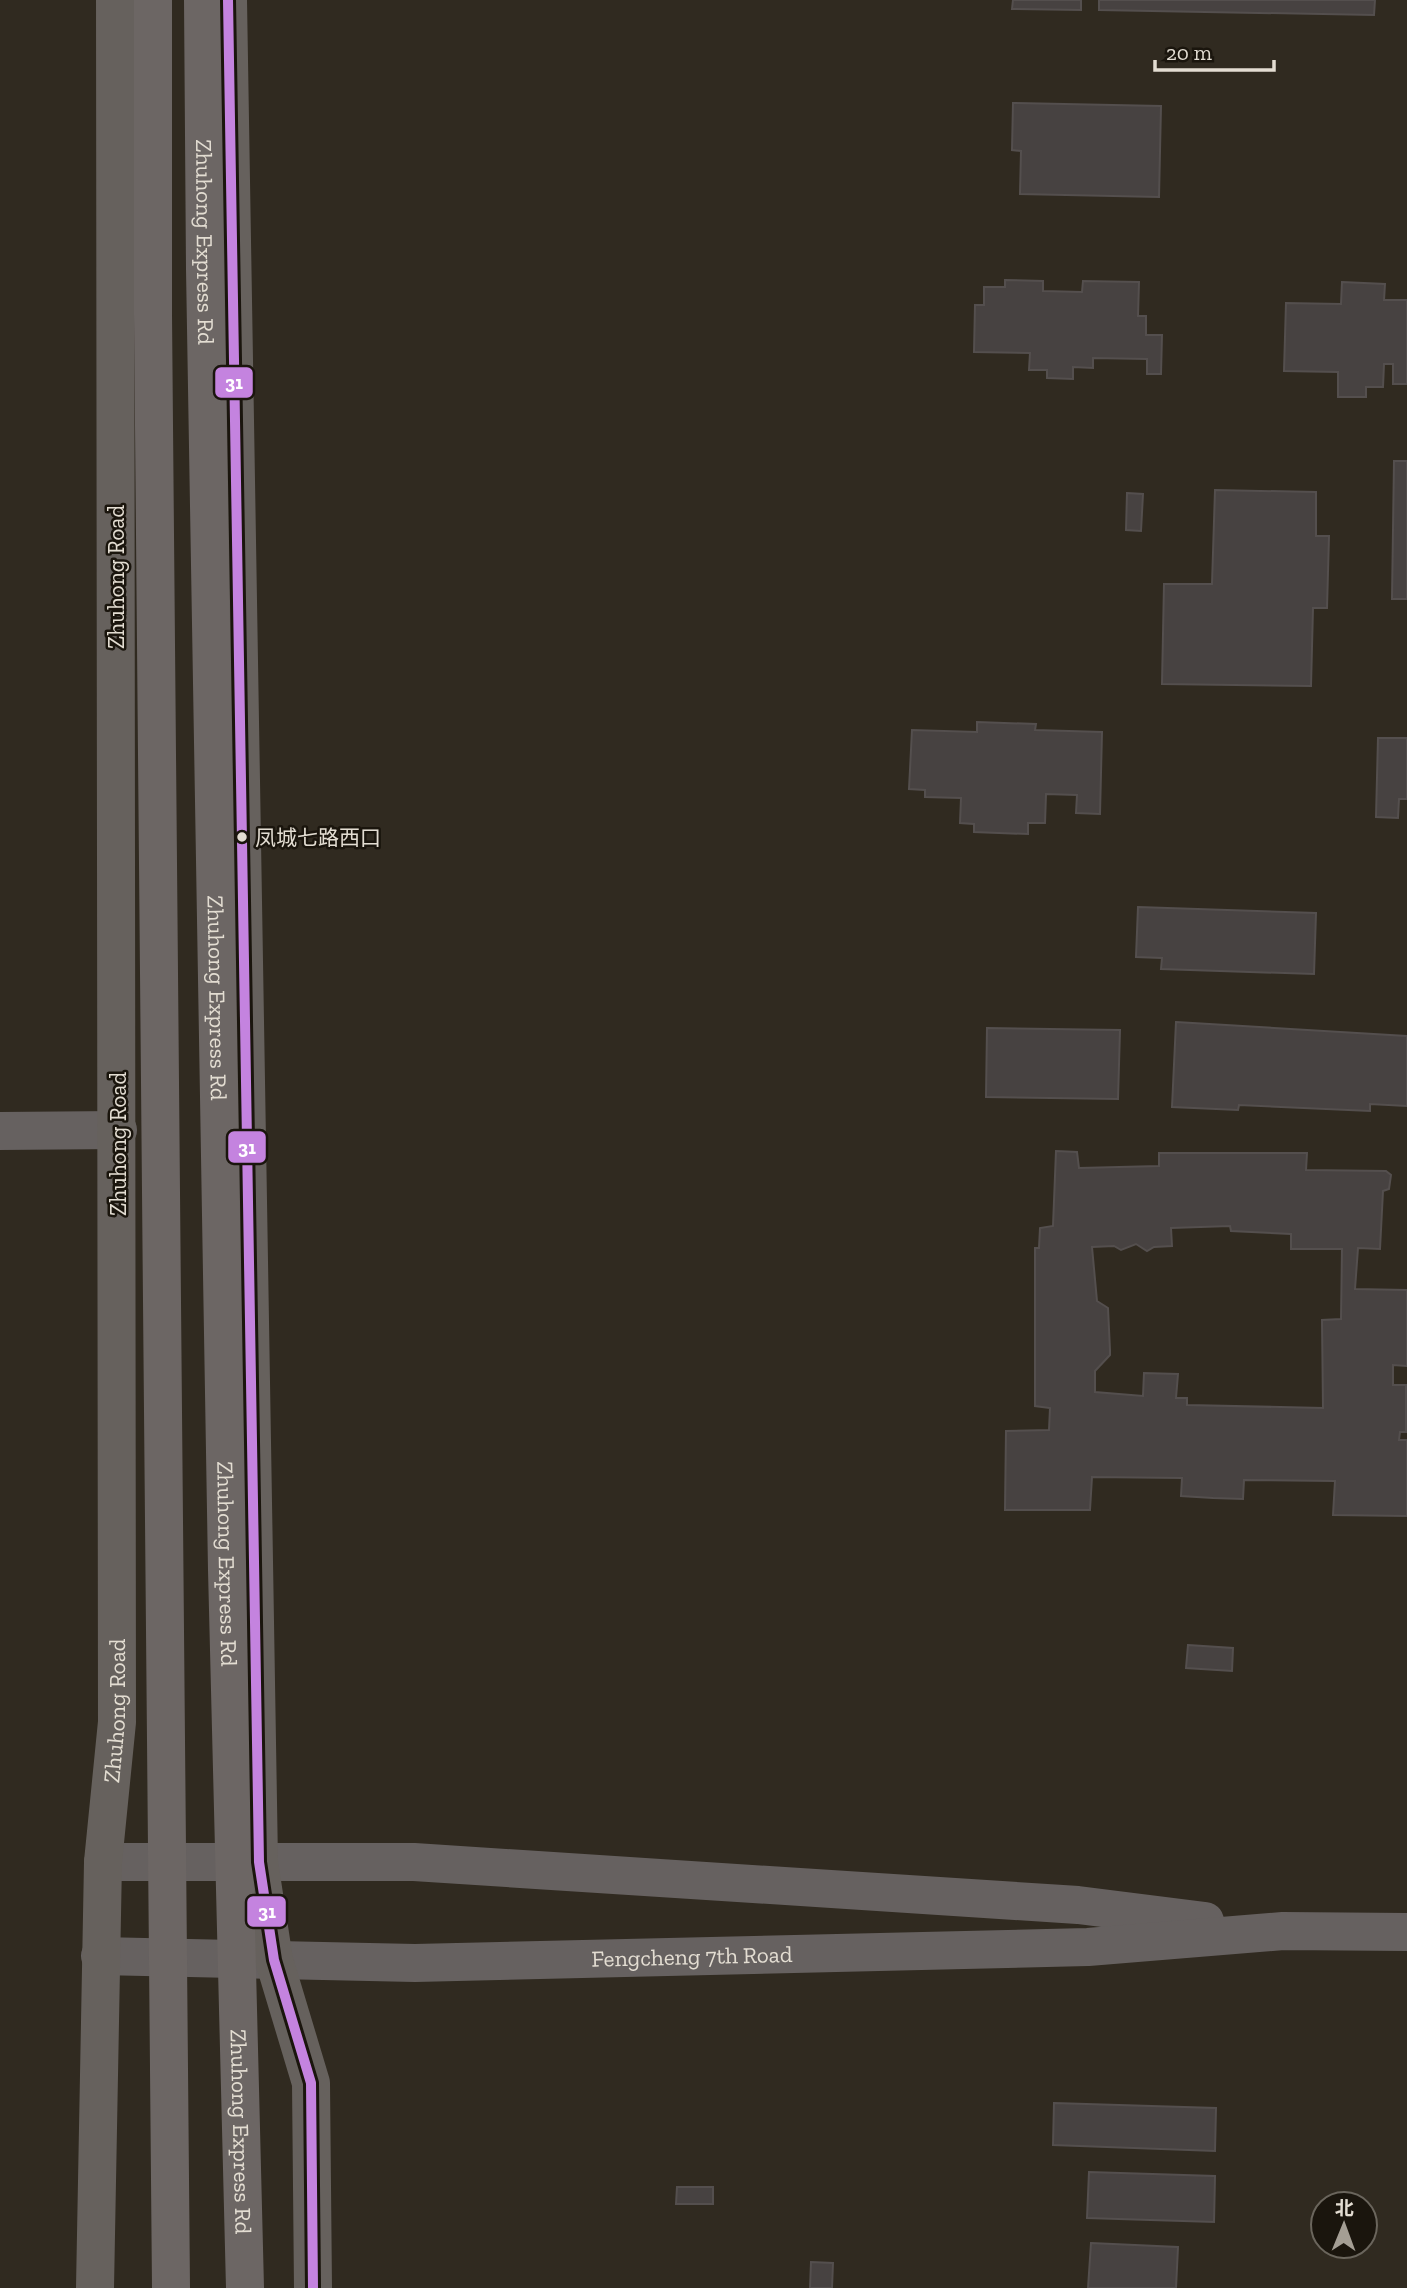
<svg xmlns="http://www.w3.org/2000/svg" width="1407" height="2288" font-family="'Zilla Slab','Noto Sans SC',serif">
	<rect width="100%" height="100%" fill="#302a20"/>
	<g fill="#474241" stroke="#544f4e" stroke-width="2" fill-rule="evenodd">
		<polygon points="1013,0 1081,0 1081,10 1012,9"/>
		<polygon points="1099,0 1375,0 1374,15 1099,10"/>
		<polygon points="1013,103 1161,106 1159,197 1020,194 1021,151 1012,150"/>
		<polygon points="1005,280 1043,281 1043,291 1082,292 1083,281 1139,282 1138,316 1146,316 1146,335 1162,335 1161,374 1147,374 1147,359 1093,358 1093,368 1073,367 1073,379 1047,378 1047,370 1029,370 1030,353 974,352 975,305 984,305 984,287 1005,287"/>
		<polygon points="1342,282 1385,284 1384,300 1407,300 1407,384 1393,384 1393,364 1384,364 1383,387 1366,387 1366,397 1338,397 1338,372 1284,371 1286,303 1341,304"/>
		<polygon points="1394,461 1407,461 1407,599 1392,599"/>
		<polygon points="1215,490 1316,492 1316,536 1329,536 1327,608 1313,608 1311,686 1162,684 1164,584 1212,584"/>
		<polygon points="1127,493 1143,494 1141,531 1126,530"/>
		<polygon points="977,722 1036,724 1035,730 1102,732 1100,814 1076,813 1077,795 1046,794 1045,823 1028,823 1028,834 974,832 974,824 960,823 961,798 925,797 925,790 909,789 912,730 977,732"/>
		<polygon points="1378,738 1407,738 1407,799 1399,799 1398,818 1376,817"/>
		<polygon points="1138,907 1316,913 1314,974 1161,969 1162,958 1136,957"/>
		<polygon points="1176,1022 1407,1036 1407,1106 1370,1104 1370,1111 1239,1105 1238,1110 1172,1107"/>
		<polygon points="987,1028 1120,1030 1118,1099 986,1097"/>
		<path d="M 1056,1151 L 1077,1152 L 1079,1168 L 1159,1166 L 1159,1153 L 1307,1153 L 1306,1170 L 1386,1171 L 1391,1175 L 1389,1189 L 1383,1191 L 1380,1249 L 1358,1248 L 1355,1289 L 1407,1290 L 1407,1366 L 1393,1365 L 1393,1385 L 1406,1385 L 1406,1432 L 1400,1432 L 1399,1440 L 1407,1440 L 1407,1516 L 1333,1515 L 1335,1481 L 1244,1480 L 1243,1499 L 1213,1498 L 1181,1496 L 1182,1478 L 1092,1477 L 1090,1510 L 1005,1510 L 1006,1431 L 1049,1430 L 1050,1408 L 1035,1406 L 1035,1248 L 1039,1248 L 1040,1228 L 1053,1226 ZM 1230,1226 L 1231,1231 L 1291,1234 L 1291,1249 L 1342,1249 L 1341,1319 L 1322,1320 L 1323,1408 L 1187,1405 L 1187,1398 L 1176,1398 L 1178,1374 L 1144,1373 L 1143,1396 L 1095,1392 L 1095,1371 L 1110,1355 L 1110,1350 L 1108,1308 L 1097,1301 L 1092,1247 L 1114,1246 L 1121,1250 L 1136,1244 L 1147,1251 L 1154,1247 L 1172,1246 L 1171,1228 Z"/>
		<polygon points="1188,1645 1233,1648 1232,1671 1186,1668"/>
		<polygon points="1054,2103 1216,2108 1215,2151 1053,2145"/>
		<polygon points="1089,2172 1215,2176 1214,2222 1087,2218"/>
		<polygon points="677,2187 713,2187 713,2204 676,2204"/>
		<polygon points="1091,2243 1178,2247 1176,2288 1088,2288"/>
		<polygon points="811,2262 833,2263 832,2288 810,2288"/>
	</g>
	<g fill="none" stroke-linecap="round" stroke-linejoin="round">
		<g stroke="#666160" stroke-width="38">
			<polyline points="0,1131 118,1130"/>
			<polyline points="103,1862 414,1862 1078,1905 1205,1921"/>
			<path id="s1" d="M 100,1956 L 415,1963 L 1088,1947 L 1283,1931 L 1407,1932"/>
		</g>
		<g stroke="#66615d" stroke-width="38">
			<polyline points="228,0 259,1862 274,1960 311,2083 313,2288"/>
			<path id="s2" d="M 95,2288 L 103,1862 L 117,1722 L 115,0"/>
		</g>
		<g stroke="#6c6664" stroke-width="38">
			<polyline points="153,0 153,315 171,2288"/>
			<path id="s3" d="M 203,0 L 205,269 L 227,1570 L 245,2288"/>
		</g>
		<g stroke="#1a150d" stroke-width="16">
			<polyline id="bus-1" points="228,0 259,1862 274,1960 311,2083 313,2288"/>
		</g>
		<use href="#bus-1" stroke="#c483df" stroke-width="10"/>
	</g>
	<circle fill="#e3ddd2" stroke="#1a150d" stroke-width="2.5" cx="242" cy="837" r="6"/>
	<g text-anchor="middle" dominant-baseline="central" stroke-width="5" stroke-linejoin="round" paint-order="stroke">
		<g font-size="21" fill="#e3ddd2" stroke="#1a150d" text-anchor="start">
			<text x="255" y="837">凤城七路西口</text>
		</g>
		<g font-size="23" fill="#e3ddd2" stroke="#1a150d">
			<text stroke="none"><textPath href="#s3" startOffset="242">Zhuhong Express Rd</textPath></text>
			<text transform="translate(116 577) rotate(-90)">Zhuhong Road</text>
			<text stroke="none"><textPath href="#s3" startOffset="998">Zhuhong Express Rd</textPath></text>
			<text transform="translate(118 1144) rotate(-90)">Zhuhong Road</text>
			<text stroke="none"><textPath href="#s3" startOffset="1564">Zhuhong Express Rd</textPath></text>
			<text stroke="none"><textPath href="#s2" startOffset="578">Zhuhong Road</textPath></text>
			<text stroke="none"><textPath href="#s1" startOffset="592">Fengcheng 7th Road</textPath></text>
			<text stroke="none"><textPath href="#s3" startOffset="2132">Zhuhong Express Rd</textPath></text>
		</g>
	</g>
	<g stroke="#1a150d" stroke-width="2.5">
		<rect x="214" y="366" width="40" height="33" rx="7" fill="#c483df"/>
		<rect x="227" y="1130" width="40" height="34" rx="7" fill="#c483df"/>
		<rect x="246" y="1895" width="41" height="33" rx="7" fill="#c483df"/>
	</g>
	<g font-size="19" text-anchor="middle" font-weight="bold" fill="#fff">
		<text x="234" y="389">31</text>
		<text x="247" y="1154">31</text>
		<text x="267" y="1918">31</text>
	</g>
	<g transform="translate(1344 2225) rotate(1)"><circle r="33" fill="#1a150d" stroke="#6a655c" stroke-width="2"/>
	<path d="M0-5L12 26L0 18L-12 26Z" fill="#a49e94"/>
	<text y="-10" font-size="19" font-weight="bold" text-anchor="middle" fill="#e3ddd2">北</text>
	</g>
	<path d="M1155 60v10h119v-10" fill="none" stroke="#e3ddd2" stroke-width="3.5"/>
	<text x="1166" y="60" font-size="21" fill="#e3ddd2" stroke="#1a150d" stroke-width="5" paint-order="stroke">20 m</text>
</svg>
